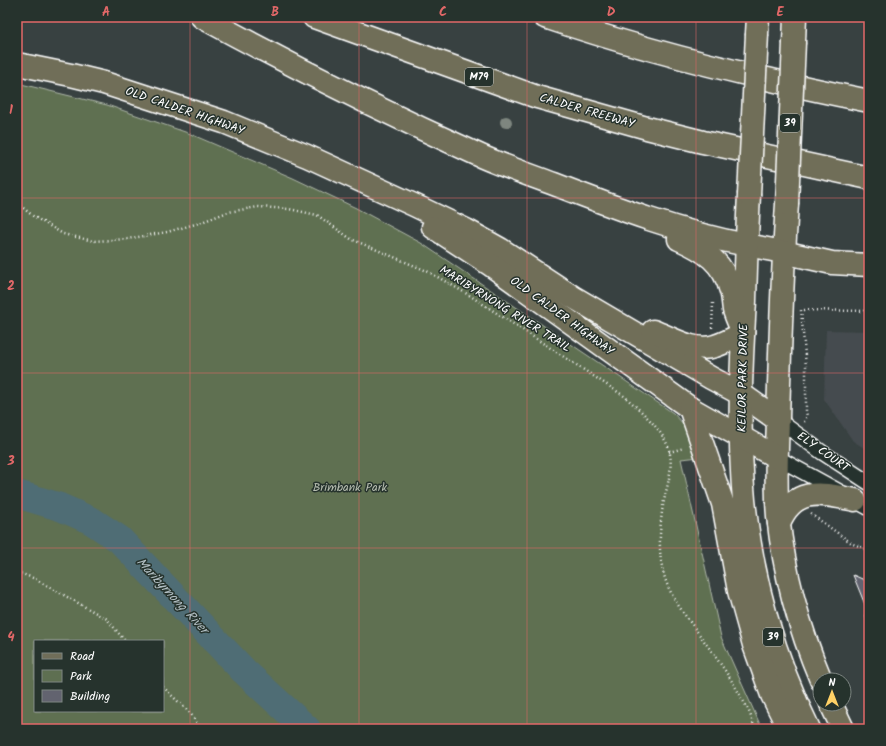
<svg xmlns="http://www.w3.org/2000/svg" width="886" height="746" font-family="Kalam,sans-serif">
	<rect width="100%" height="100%" fill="#384141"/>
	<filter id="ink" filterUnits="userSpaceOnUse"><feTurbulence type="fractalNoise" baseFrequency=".025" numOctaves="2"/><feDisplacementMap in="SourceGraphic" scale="8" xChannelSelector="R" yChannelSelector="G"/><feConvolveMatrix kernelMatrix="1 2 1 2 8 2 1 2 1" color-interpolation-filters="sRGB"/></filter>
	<g filter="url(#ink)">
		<polygon fill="#454b4f" points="826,330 869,331 869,451 853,441 824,399"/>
		<path fill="#5e6f51" stroke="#aeb7a8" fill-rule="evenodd" d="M 17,83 L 107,105 L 188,133 L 293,178 L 356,208 L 421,243 L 673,413 L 689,430 L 700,457 L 681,459 L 721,637 L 762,729 L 17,729 ZM 35,641 L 163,641 L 163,711 L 35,711 Z"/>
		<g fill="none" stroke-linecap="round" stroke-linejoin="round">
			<polyline stroke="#4f6d75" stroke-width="28" points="17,494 60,507 92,521 119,539 244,671 307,729"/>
		</g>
		<polygon fill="#62636f" stroke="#fff" points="853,575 869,582 869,624 865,614 868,612"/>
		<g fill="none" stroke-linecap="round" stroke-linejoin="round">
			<g stroke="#fff" stroke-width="17">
				<g id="street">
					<polyline points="778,420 823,453 869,483"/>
					<polyline points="776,457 869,508"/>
				</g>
			</g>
			<g stroke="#fff" stroke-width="25">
				<g id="primary">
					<polyline points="757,34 758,17"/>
					<polyline points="794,42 795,17"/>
					<polyline points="17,64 71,75 104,83 224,122 307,156 416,206 466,230 500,249 573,297 711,378 741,394 778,420"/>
					<path d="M 749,195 C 747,231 746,266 745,301 C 741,367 738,434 744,500 C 752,578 774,659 809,729"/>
					<path d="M 787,204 C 782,276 780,347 778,419 C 777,452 775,484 778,516 C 784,572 799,628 821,680"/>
					<polyline points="433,227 491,265 690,408 776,457"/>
					<polyline points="747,245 783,252"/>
					<path d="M 653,331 C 672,338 695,353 715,346 C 725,343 734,338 743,333"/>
					<polyline points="690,408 723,504 739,591 754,645 772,695 789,729"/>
					<path d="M 779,523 C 795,485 823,494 855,500"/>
					<polyline points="831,704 843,729"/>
				</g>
			</g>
			<g stroke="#fff" stroke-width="25">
				<g id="highway">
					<path d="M 202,17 C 293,67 388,114 483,157 C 506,167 530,175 554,184 C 616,208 681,233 747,245"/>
					<polyline points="314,17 537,97 647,128 703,142 869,178"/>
					<path d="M 545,17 C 651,53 760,79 869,101"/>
					<path d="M 679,239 C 705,250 724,263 731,291 C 733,297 733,304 734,310 C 736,317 740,325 743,333"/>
					<polyline points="783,252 832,263 869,265"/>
				</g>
			</g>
			<g stroke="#fff" stroke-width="2.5" stroke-dasharray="1 3" stroke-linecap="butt">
				<path d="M 17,203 L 33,216 L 63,234 L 93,241 L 127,239 L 167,232 L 199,223 L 228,212 L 258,207 L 289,209 L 317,215 L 351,239 L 427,271 L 469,295 L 624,396 C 639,409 655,423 665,440 C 678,463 665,488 662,512 C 659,536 658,561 667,584 C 676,606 693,625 707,645 C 721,664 734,683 745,704 C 750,711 752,721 755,729"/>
				<polyline points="712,328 713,303"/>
				<polyline points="804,422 807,416 806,411 806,366 801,310 869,311"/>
				<polyline points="669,452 684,448"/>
				<polyline points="811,514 853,544 869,550"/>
				<polyline points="17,572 33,578 107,619 125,641"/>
				<polyline points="163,687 190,713 201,729"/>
			</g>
			<use href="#street" stroke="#26332d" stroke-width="14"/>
			<use href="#primary" stroke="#706e59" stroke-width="22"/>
			<use href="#highway" stroke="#706e59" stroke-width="22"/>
			<g stroke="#fff" stroke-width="25" stroke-linecap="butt">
				<g id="primary-bridge">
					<polyline points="749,195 757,34"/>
					<polyline points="787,204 794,42"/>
				</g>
			</g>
			<use href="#primary-bridge" stroke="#706e59" stroke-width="22"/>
		</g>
		<circle fill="#7e867f" cx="506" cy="122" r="6"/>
	</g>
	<path fill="none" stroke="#e26868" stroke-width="1" stroke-opacity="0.55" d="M 190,17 L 190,729M 359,17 L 359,729M 527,17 L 527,729M 696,17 L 696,729M 17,198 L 869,198M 17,373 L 869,373M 17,548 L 869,548"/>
	<g text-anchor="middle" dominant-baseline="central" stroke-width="3" stroke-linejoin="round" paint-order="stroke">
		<g fill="#26332d" stroke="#bec2c0" stroke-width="1">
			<rect x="465" y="68" width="28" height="18" rx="3"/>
			<rect x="780" y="114" width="20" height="18" rx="3"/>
			<rect x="763" y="628" width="20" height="18" rx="3"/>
		</g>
		<g font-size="11" font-weight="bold" fill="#fff">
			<text x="479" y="77">M79</text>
			<text x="790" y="123">39</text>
			<text x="773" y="637">39</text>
		</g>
		<g font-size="12" fill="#fff" stroke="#26332d">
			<text transform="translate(185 111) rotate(19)">OLD CALDER HIGHWAY</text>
			<text transform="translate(587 111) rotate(16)">CALDER FREEWAY</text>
			<text transform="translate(505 309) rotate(32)">MARIBYRNONG RIVER TRAIL</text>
			<text transform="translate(562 316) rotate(36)">OLD CALDER HIGHWAY</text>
			<text transform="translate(743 378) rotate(-89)">KEILOR PARK DRIVE</text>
			<text transform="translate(823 452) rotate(35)">ELY COURT</text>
		</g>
		<g font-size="12" fill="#b7beb1" stroke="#26332d">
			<text x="350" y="487">Brimbank Park</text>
		</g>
		<g font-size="13" font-style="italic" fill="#b0bdc1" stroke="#26332d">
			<text transform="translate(172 596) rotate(47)">Maribyrnong River</text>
		</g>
	</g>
	<rect width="886" height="746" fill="none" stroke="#26332d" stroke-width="44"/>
	<rect x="34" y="640" width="130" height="72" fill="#26332d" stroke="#7d8581"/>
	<rect x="42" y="653" width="20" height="6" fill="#706e59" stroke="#7d8581"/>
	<text x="70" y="660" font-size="12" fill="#ffffff">Road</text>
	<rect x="42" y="670" width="20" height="12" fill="#5e6f51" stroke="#7d8581"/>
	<text x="70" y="680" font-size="12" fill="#ffffff">Park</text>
	<rect x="42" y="690" width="20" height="12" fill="#62636f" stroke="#7d8581"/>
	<text x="70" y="700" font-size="12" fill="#ffffff">Building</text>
	<g transform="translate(832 692)"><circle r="19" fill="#26332d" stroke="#7d8581"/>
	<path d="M0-3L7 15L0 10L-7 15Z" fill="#ffd166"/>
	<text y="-6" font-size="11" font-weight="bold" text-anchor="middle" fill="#ffffff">N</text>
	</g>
	<rect x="22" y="22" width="842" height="702" fill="none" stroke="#e26868" stroke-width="1.5"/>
	<g font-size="13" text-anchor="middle" font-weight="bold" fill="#e26868">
		<text x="106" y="16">A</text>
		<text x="275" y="16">B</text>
		<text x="443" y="16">C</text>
		<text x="611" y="16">D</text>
		<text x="780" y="16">E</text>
		<text x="11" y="114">1</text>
		<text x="11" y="290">2</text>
		<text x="11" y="465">3</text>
		<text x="11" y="641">4</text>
	</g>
</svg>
